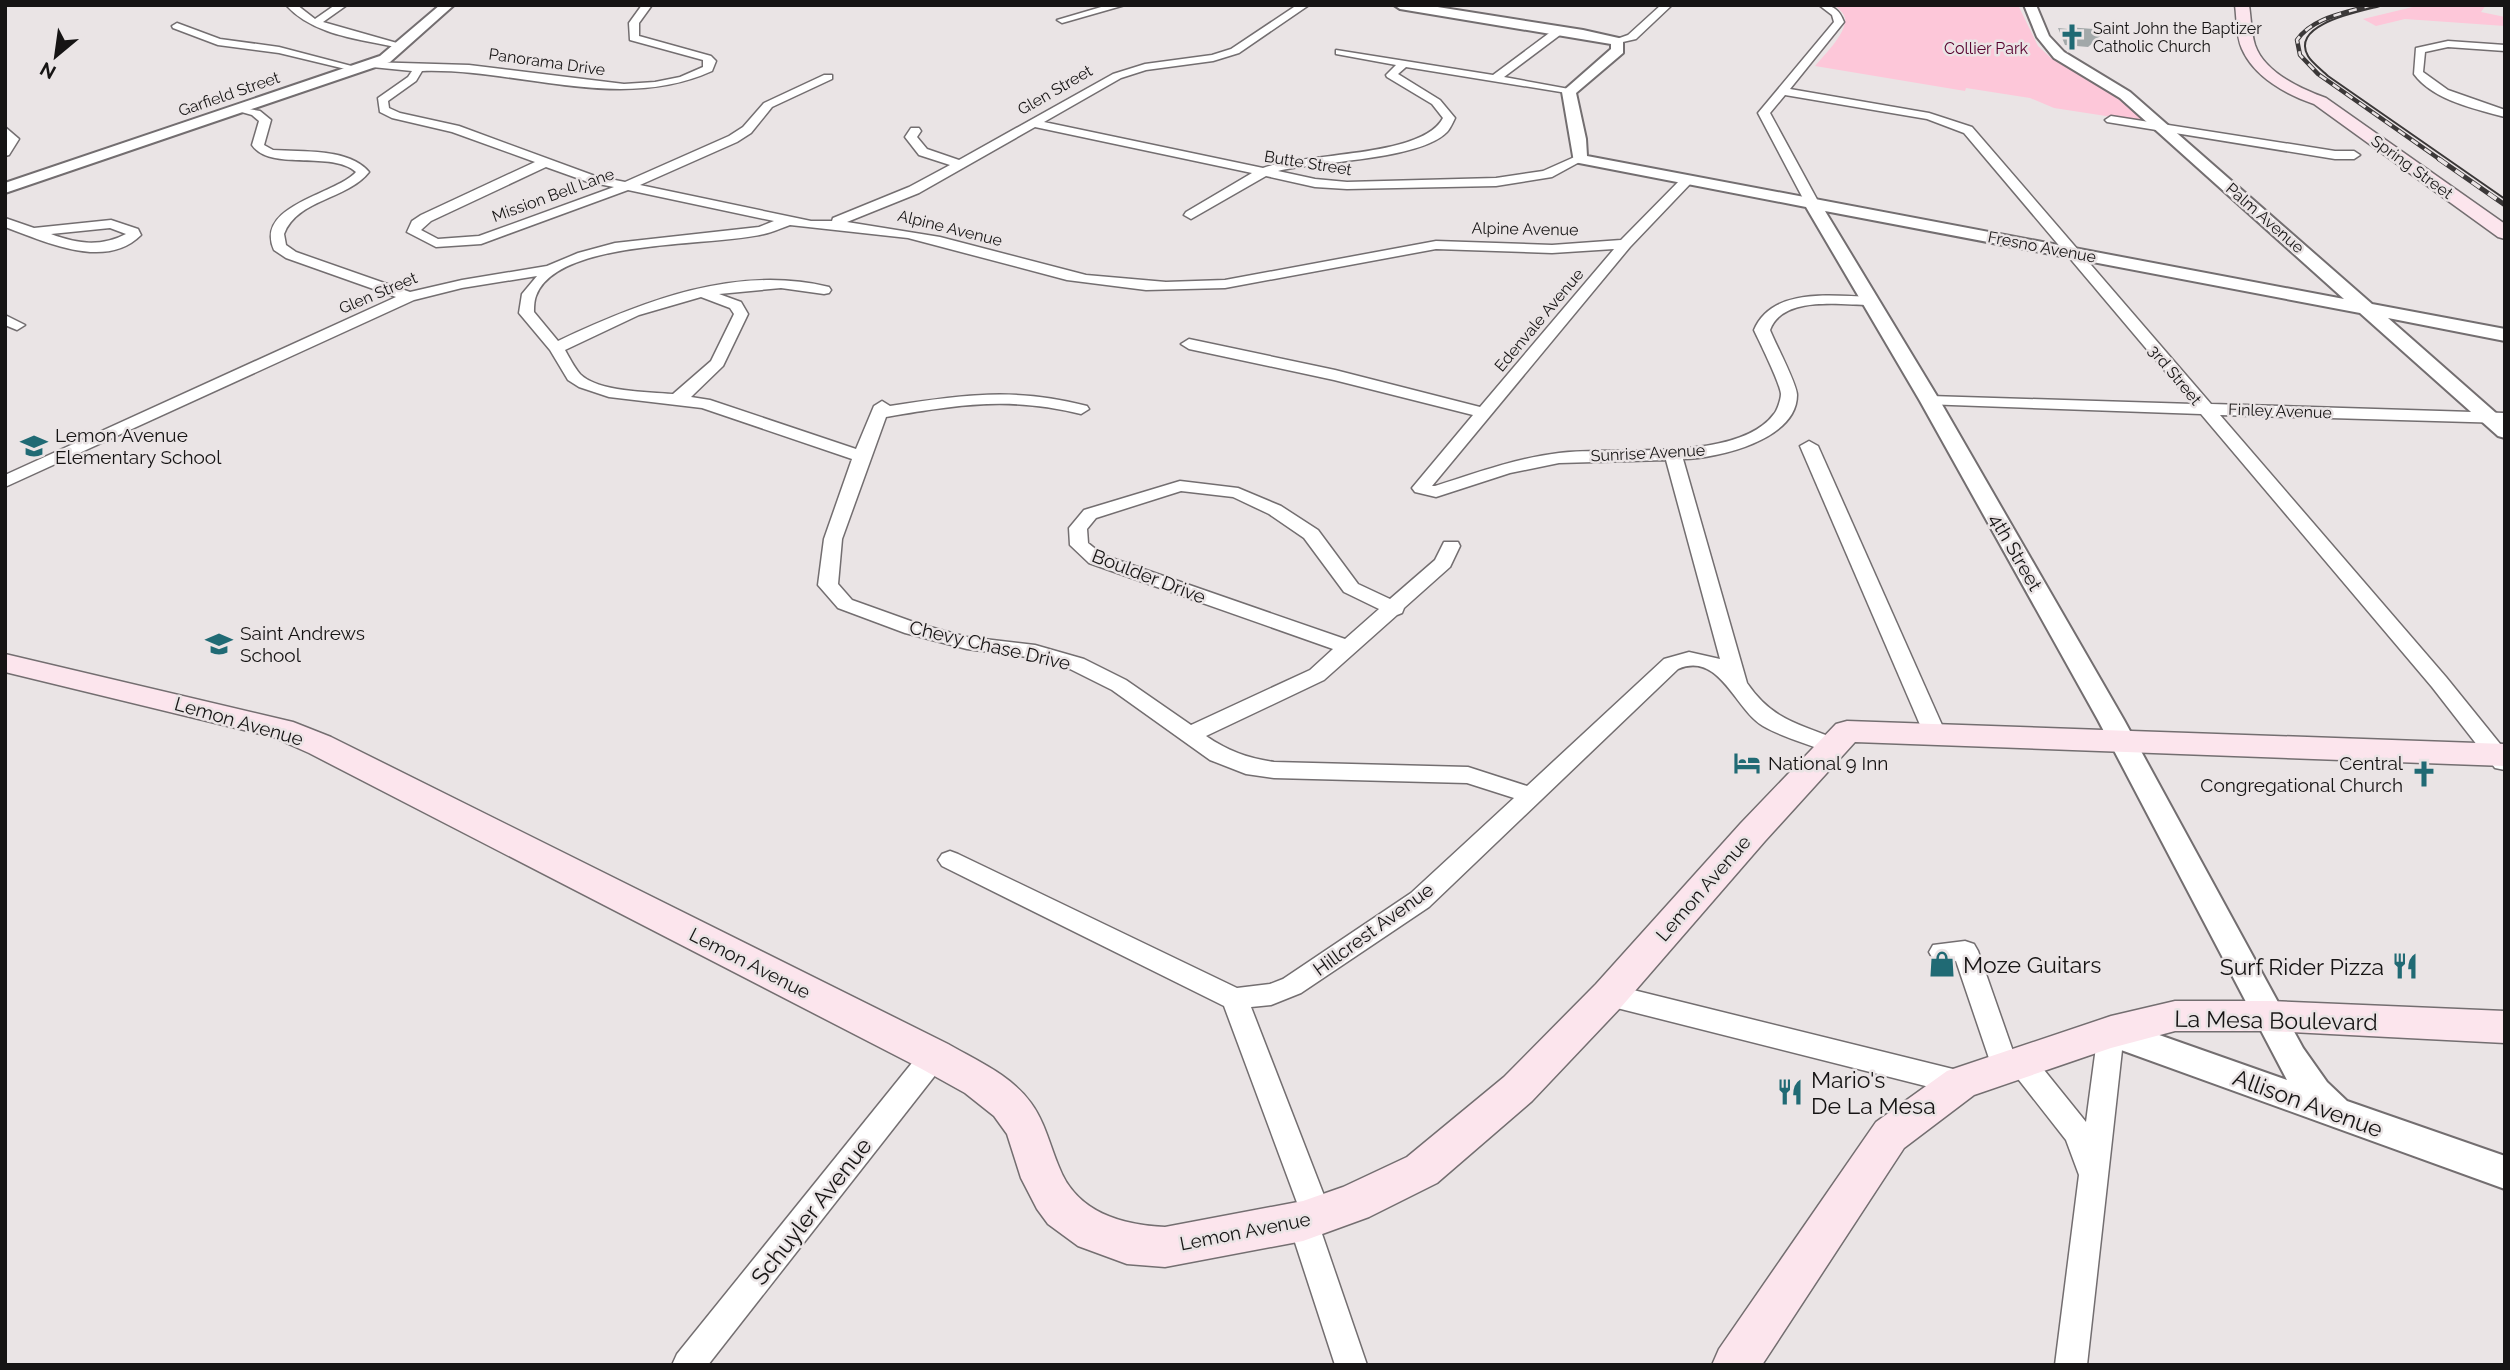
<svg xmlns="http://www.w3.org/2000/svg" width="2510" height="1370" font-family="Raleway,sans-serif">
	<rect width="100%" height="100%" fill="#eae4e5"/>
	<g fill="#fdc7d9">
		<path d="M 1834,5 L 2018,5 L 2038,46 L 2051,58 L 2117,98 L 2145,122 L 2054,108 L 2030,98 L 1966,88 L 1965,91 L 1815,66 C 1824,55 1847,33 1845,18 C 1844,13 1839,9 1834,5 Z"/>
		<polygon points="2421,5 2486,5 2481,12 2505,17 2505,26 2405,19 2376,26 2363,19"/>
	</g>
	<polygon fill="#a2a8a9" points="2067,27 2107,30 2088,47 2065,45 2058,28 2068,29"/>
	<g fill="none" stroke-linecap="round" stroke-linejoin="round">
		<g stroke="#736e70" stroke-width="3">
			<g id="minor">
				<path d="M 286,5 L 297,5 L 315,19 L 335,5 L 347,5 L 323,22 L 404,45 L 399,48 C 361,39 314,36 286,5 Z"/>
				<path d="M 642,5 L 652,5 L 639,23 L 639,36 L 711,56 L 716,61 L 712,71 C 619,113 519,68 422,71 L 416,81 L 388,101 L 389,108 L 400,113 L 459,126 L 595,176 L 625,182 L 729,136 L 743,127 L 764,103 L 824,75 L 832,75 L 832,79 L 772,107 L 751,133 L 737,142 L 640,185 L 811,221 L 832,221 L 833,218 L 909,187 L 950,165 L 919,155 L 905,137 L 911,128 L 919,128 L 921,131 L 917,137 L 927,149 L 959,160 L 1113,74 L 1145,64 L 1212,55 L 1231,49 L 1297,5 L 1309,5 L 1239,53 L 1213,61 L 1146,70 L 1121,78 L 1044,122 L 1263,168 C 1306,152 1422,158 1443,118 L 1432,104 L 1387,77 L 1386,75 L 1396,65 L 1336,54 L 1336,50 L 1493,75 L 1556,28 L 1564,28 L 1564,32 L 1504,77 L 1569,89 L 1575,92 L 1573,94 L 1406,67 L 1398,74 L 1440,100 L 1455,118 C 1453,122 1450,129 1447,132 C 1420,160 1317,161 1278,171 L 1315,179 L 1347,182 L 1496,178 L 1543,171 L 1579,155 L 1585,159 L 1552,177 L 1496,186 L 1347,189 L 1315,187 L 1266,176 L 1191,219 L 1184,215 L 1186,212 L 1252,173 L 1035,127 L 919,193 L 847,222 L 940,237 L 1086,275 L 1166,282 L 1225,280 L 1436,241 L 1552,245 L 1621,240 L 1684,176 L 1692,176 L 1692,182 L 1630,247 L 1432,486 L 1435,486 C 1476,473 1517,458 1559,453 C 1614,446 1738,463 1774,414 C 1777,411 1781,399 1781,394 C 1780,383 1760,343 1754,330 C 1772,287 1832,296 1871,297 L 1878,301 L 1871,305 C 1840,305 1783,295 1770,330 C 1775,343 1797,384 1797,395 C 1797,440 1718,458 1683,459 L 1747,683 C 1773,721 1800,724 1841,741 L 1844,746 L 1841,751 L 1833,754 L 1825,751 C 1805,743 1782,737 1763,726 C 1735,710 1720,651 1678,669 L 1429,907 L 1301,993 L 1271,1005 L 1251,1007 L 1332,1216 L 1328,1226 L 1320,1228 L 1367,1365 L 1335,1365 L 1288,1221 L 1292,1211 L 1299,1208 L 1224,1006 L 942,866 L 938,860 L 942,854 L 950,851 L 958,854 L 1237,988 L 1270,984 L 1283,979 L 1411,893 L 1514,798 L 1467,783 L 1274,778 L 1246,774 L 1210,760 L 1112,690 L 1070,669 L 1034,658 L 967,649 L 905,633 L 838,608 L 818,585 L 824,539 L 852,459 L 702,408 L 609,397 L 579,387 L 568,380 L 550,350 L 519,313 L 522,294 L 537,276 L 462,288 L 414,300 L 5,487 L 5,475 L 396,297 L 286,258 L 274,250 C 254,205 335,195 356,172 C 331,150 270,172 252,145 L 259,121 L 252,115 L 238,111 L 238,107 L 260,111 L 271,120 L 264,145 L 273,150 C 302,152 349,148 369,172 C 347,200 297,199 284,234 L 286,245 L 296,252 L 410,292 L 462,280 L 547,266 L 578,253 L 615,243 L 759,227 L 774,221 L 628,190 L 481,244 L 436,247 L 407,232 L 412,221 L 421,215 L 535,162 L 452,132 L 392,118 L 380,112 L 378,98 L 408,77 L 412,71 L 372,67 L 367,64 L 368,62 L 469,65 L 624,84 L 655,82 L 680,77 L 703,67 L 703,60 L 630,40 L 629,23 ZM 546,167 L 588,182 L 614,187 L 479,236 L 438,239 L 421,230 L 431,221 ZM 790,225 L 908,238 L 1067,280 L 1146,290 L 1225,288 L 1436,249 L 1552,253 L 1614,249 L 1480,407 L 1335,370 L 1189,339 L 1181,344 L 1189,349 L 1334,380 L 1473,415 L 1412,488 L 1415,492 L 1436,497 L 1510,473 L 1559,463 L 1666,460 L 1720,659 L 1689,652 L 1664,659 L 1527,786 L 1468,767 L 1274,762 C 1247,758 1228,751 1206,736 L 1324,680 L 1397,615 L 1402,613 L 1404,608 L 1450,567 L 1460,546 L 1458,542 L 1444,542 L 1435,560 L 1390,599 L 1358,584 L 1318,530 L 1281,506 L 1238,488 L 1180,481 L 1084,510 L 1069,528 L 1070,545 L 1089,563 L 1333,649 L 1310,670 L 1191,725 L 1126,680 L 1084,659 L 1035,645 L 967,637 L 919,624 L 852,600 L 838,584 L 842,539 L 886,417 C 957,405 1009,396 1081,414 L 1089,409 L 1087,406 C 1016,387 961,395 890,406 L 882,401 L 874,406 L 856,449 L 710,400 L 691,397 L 723,366 L 748,314 L 741,302 L 719,294 L 781,288 L 824,294 L 829,293 L 831,290 L 829,287 C 736,264 641,302 558,341 L 534,312 C 534,308 534,301 536,296 C 557,238 713,247 764,234 C 773,232 781,228 790,225 ZM 701,297 L 730,308 L 734,314 L 711,361 L 673,394 C 648,392 598,392 580,374 C 574,367 569,357 565,350 L 639,315 ZM 1181,491 L 1233,497 L 1269,514 L 1304,538 L 1344,592 L 1379,609 L 1345,639 L 1103,555 L 1088,543 L 1087,529 L 1096,518 Z"/>
				<polygon points="1108,5 1125,5 1062,23 1057,20"/>
				<polygon points="1661,5 1672,5 1636,39 1614,44 1614,40 1628,35"/>
				<path d="M 1819,5 C 1833,5 1839,9 1844,22 L 1790,89 L 1929,113 L 1972,127 L 2211,404 L 2505,413 L 2505,423 L 2220,415 L 2446,677 L 2505,750 L 2505,770 L 2495,768 L 2432,687 L 2201,414 L 1924,404 L 1922,401 L 1924,398 L 1930,396 L 2193,404 L 1964,133 L 1927,119 L 1785,95 L 1770,113 L 1819,203 L 1812,207 L 1807,206 L 1758,113 L 1834,22 L 1832,15 Z"/>
				<polygon points="177,23 220,39 279,47 363,69 358,72 279,53 218,45 173,28 172,26"/>
				<path d="M 2448,41 L 2505,45 L 2505,51 L 2448,47 L 2425,52 L 2423,72 L 2448,90 L 2505,110 L 2505,117 C 2475,109 2433,100 2414,74 L 2416,48 Z"/>
				<polygon points="2111,116 2335,151 2354,151 2360,155 2354,159 2335,159 2107,122 2105,120"/>
				<polygon points="5,127 19,139 9,155 5,156"/>
				<path d="M 5,218 L 34,228 L 111,220 L 138,229 L 141,235 C 105,271 44,241 5,227 ZM 110,228 L 126,234 C 101,247 77,244 51,234 Z"/>
				<polygon points="5,315 25,325 17,330 5,325"/>
				<polygon points="1809,441 1818,446 1946,734 1943,739 1935,741 1927,739 1924,734 1800,446"/>
				<polygon points="1965,941 1974,944 1978,951 2014,1054 2022,1051 2032,1055 2086,1122 2098,1032 2102,1024 2111,1021 2120,1024 2124,1032 2087,1365 2055,1365 2079,1175 2066,1140 2015,1075 2005,1080 1995,1076 1956,961 1933,959 1929,952 1933,945"/>
				<polygon points="1609,984 1961,1071 1971,1075 1975,1083 1971,1091 1961,1095 1609,1006 1600,1003 1596,995 1600,987"/>
				<polygon points="934,1045 944,1048 948,1056 944,1064 708,1365 672,1365 677,1354 924,1048"/>
			</g>
		</g>
		<g stroke="#736e70" stroke-width="4">
			<g id="tertiary">
				<polygon points="440,5 454,5 390,62 5,193 5,183 380,56"/>
				<polygon points="1394,5 1425,5 1583,30 1623,39 1623,53 1576,93 1586,139 1587,156 2344,299 2120,98 2054,58 2037,37 2024,5 2036,5 2049,36 2064,52 2130,92 2372,304 2505,329 2505,341 2388,318 2505,421 2505,438 2498,436 2360,313 1825,211 1940,401 2124,720 2303,1048 2327,1082 2347,1101 2505,1156 2505,1189 2099,1042 2094,1032 2099,1022 2111,1018 2287,1080 2098,720 1920,401 1806,207 1574,162 1562,92 1611,49 1611,44 1400,9"/>
			</g>
		</g>
		<g stroke="#736e70" stroke-width="3">
			<g id="secondary">
				<path d="M 2235,5 L 2249,5 C 2251,18 2251,32 2255,45 C 2264,72 2301,89 2326,98 L 2505,224 L 2505,239 L 2498,237 L 2314,104 C 2287,95 2254,77 2242,49 C 2236,36 2237,19 2235,5 Z"/>
				<path d="M 5,654 L 293,722 L 331,737 L 948,1044 C 977,1061 1011,1075 1031,1103 C 1045,1122 1050,1146 1059,1167 C 1076,1212 1121,1225 1165,1227 L 1303,1201 L 1343,1187 L 1407,1157 L 1504,1077 L 1596,984 L 1741,823 L 1836,724 L 1847,721 L 2505,744 L 2505,766 L 1855,742 L 1765,841 L 1622,1006 L 1532,1101 L 1437,1183 L 1369,1217 L 1303,1241 L 1165,1267 L 1127,1264 L 1078,1246 L 1048,1224 L 1037,1209 L 1021,1178 L 1007,1134 L 994,1116 L 965,1093 L 920,1068 L 309,753 L 273,737 L 5,672 Z"/>
				<polygon points="2175,1001 2270,1001 2505,1011 2505,1043 2270,1031 2175,1031 2111,1048 1974,1095 1904,1148 1762,1365 1712,1365 1719,1349 1876,1122 1947,1071 2111,1016"/>
			</g>
		</g>
		<use href="#minor" fill="#fff" fill-rule="evenodd"/>
		<use href="#tertiary" fill="#fff" fill-rule="evenodd"/>
		<use href="#secondary" fill="#fce5ed" fill-rule="evenodd"/>
		<path stroke="#3b3838" stroke-width="2" d="M 2384,5 C 2363,11 2289,23 2308,56 C 2312,63 2322,70 2328,76 L 2505,199"/>
		<g stroke="#3b3838" stroke-width="4.5">
			<path id="rail-far1" d="M 2372,5 C 2346,13 2313,17 2297,40 L 2300,55 L 2318,74 L 2442,161"/>
		</g>
		<g stroke="#3b3838" stroke-width="5">
			<polyline id="rail" points="2439,159 2505,205"/>
		</g>
		<use href="#rail-far1" stroke="#eae4e5" stroke-width="2.5" stroke-dasharray="8" stroke-linecap="butt"/>
		<use href="#rail" stroke="#eae4e5" stroke-width="3.5" stroke-dasharray="10" stroke-linecap="butt"/>
	</g>
	<defs>
		<g id="church-bare" transform="scale(2.1)"><path d="M-1.2-6h2.4v3.5h3.3v2.4h-3.3V6h-2.4V-.1h-3.3v-2.4h3.3Z" fill="#206a74" stroke="#eae4e5" stroke-width="2.5" paint-order="stroke"/></g>
		<g id="school-bare" transform="scale(2.1)"><path d="M0-5L7-2L0 1L-7-2ZM-4 1L0 2.5L4 1V4Q0 6-4 4Z" fill="#206a74" stroke="#eae4e5" stroke-width="2.5" paint-order="stroke"/></g>
		<g id="hotel-bare" transform="scale(2.1)"><path d="M-6-4.5h1.5V1H6V5H4.5V3h-9V5H-6ZM-4 0a1.8 1.8 0 1 1 3.6 0ZM.5 0V-2.5h3Q6-2.5 6 0Z" fill="#206a74" stroke="#eae4e5" stroke-width="2.5" paint-order="stroke"/></g>
		<g id="shop-bare" transform="scale(2.1)"><path d="M-5-2.5h2.3a2.7 3.5 0 0 1 5.4 0H5L5.5 6h-11ZM-1.5-2.5h3a1.5 2.3 0 0 0-3 0Z" fill="#206a74" stroke="#eae4e5" stroke-width="2.5" paint-order="stroke"/></g>
		<g id="restaurant-bare" transform="scale(2.1)"><path d="M-5-6h1v4h1v-4h1v4h1v-4h1v5L-1.5 .5V6h-2V.5L-5-1ZM5-6V6H3V1.5H1.5Q1.5-4 5-6Z" fill="#206a74" stroke="#eae4e5" stroke-width="2.5" paint-order="stroke"/></g>
	</defs>
	<g fill-rule="evenodd">
		<use href="#church-bare" x="2072" y="37"/>
		<use href="#school-bare" x="34" y="446"/>
		<use href="#school-bare" x="219" y="644"/>
		<use href="#hotel-bare" x="1747" y="763"/>
		<use href="#church-bare" x="2424" y="774"/>
		<use href="#shop-bare" x="1942" y="964"/>
		<use href="#restaurant-bare" x="2405" y="966"/>
		<use href="#restaurant-bare" x="1790" y="1092"/>
	</g>
	<g text-anchor="middle" dominant-baseline="central" stroke-width="5" stroke-linejoin="round" paint-order="stroke">
		<g font-size="16" fill="#161414" stroke="#eae4e5" text-anchor="start">
			<text x="2093" y="28">Saint John the Baptizer<tspan x="2093" dy="18">Catholic Church</tspan></text>
		</g>
		<g font-size="16" fill="#56002d" stroke="#eae4e5">
			<text x="1986" y="48">Collier Park</text>
		</g>
		<g font-size="16" fill="#161414" stroke="#eae4e5">
			<text transform="translate(547 62) rotate(8)">Panorama Drive</text>
			<text transform="translate(1055 90) rotate(-30)">Glen Street</text>
			<text transform="translate(229 94) rotate(-19)">Garfield Street</text>
			<text transform="translate(1308 163) rotate(9)">Butte Street</text>
			<text transform="translate(2412 167) rotate(36)">Spring Street</text>
			<text transform="translate(553 195) rotate(-20)">Mission Bell Lane</text>
			<text transform="translate(2265 218) rotate(41)">Palm Avenue</text>
			<text transform="translate(950 228) rotate(14)">Alpine Avenue</text>
			<text transform="translate(1525 229) rotate(1)">Alpine Avenue</text>
			<text transform="translate(2042 247) rotate(11)">Fresno Avenue</text>
			<text transform="translate(378 293) rotate(-23)">Glen Street</text>
			<text transform="translate(1539 320) rotate(-50)">Edenvale Avenue</text>
			<text transform="translate(2175 375) rotate(50)">3rd Street</text>
			<text transform="translate(2280 411) rotate(2)">Finley Avenue</text>
			<text transform="translate(1648 453) rotate(-3)">Sunrise Avenue</text>
		</g>
		<g font-size="19" fill="#161414" stroke="#eae4e5" text-anchor="start">
			<text x="55" y="435">Lemon Avenue<tspan x="55" dy="22">Elementary School</tspan></text>
			<text x="240" y="633">Saint Andrews<tspan x="240" dy="22">School</tspan></text>
			<text x="1768" y="763">National 9 Inn</text>
			<text x="2403" y="763" text-anchor="end">Central<tspan x="2403" dy="22">Congregational Church</tspan></text>
		</g>
		<g font-size="19" fill="#161414" stroke="#eae4e5">
			<text transform="translate(2016 552) rotate(60)">4th Street</text>
			<text transform="translate(1149 576) rotate(21)">Boulder Drive</text>
			<text transform="translate(990 645) rotate(13)">Chevy Chase Drive</text>
			<text transform="translate(239 721) rotate(16)">Lemon Avenue</text>
			<text transform="translate(1703 888) rotate(-49)">Lemon Avenue</text>
			<text transform="translate(1373 929) rotate(-36)">Hillcrest Avenue</text>
			<text transform="translate(750 963) rotate(27)">Lemon Avenue</text>
			<text transform="translate(1245 1231) rotate(-11)">Lemon Avenue</text>
		</g>
		<g font-size="23" fill="#161414" stroke="#eae4e5" text-anchor="start">
			<text x="1963" y="964">Moze Guitars</text>
			<text x="2384" y="966" text-anchor="end">Surf Rider Pizza</text>
			<text x="1811" y="1079">Mario's<tspan x="1811" dy="26">De La Mesa</tspan></text>
		</g>
		<g font-size="23" fill="#161414" stroke="#eae4e5">
			<text transform="translate(2276 1020) rotate(1)">La Mesa Boulevard</text>
			<text transform="translate(2308 1103) rotate(20)">Allison Avenue</text>
			<text transform="translate(811 1211) rotate(-52)">Schuyler Avenue</text>
		</g>
	</g>
	<rect width="2510" height="1370" fill="none" stroke="#161414" stroke-width="14"/>
	<g transform="translate(56 56) rotate(209)" stroke="#eae4e5" stroke-width="5" paint-order="stroke">
	<path d="M0-5L12 26L0 18L-12 26Z" fill="#161414"/>
	<text y="-10" font-size="19" font-weight="bold" text-anchor="middle" fill="#161414">N</text>
	</g>
</svg>
